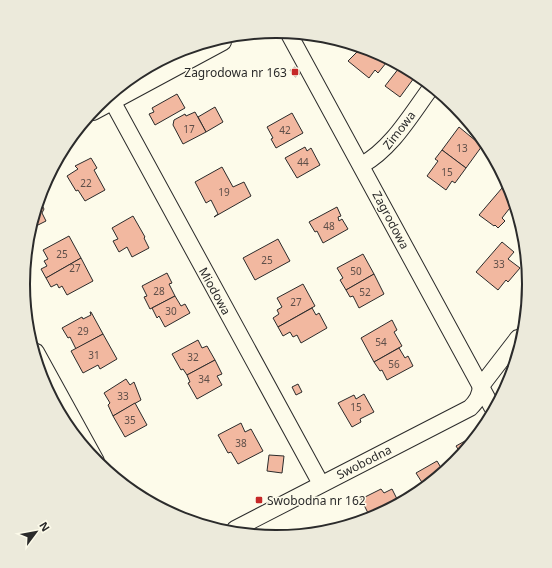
<svg xmlns="http://www.w3.org/2000/svg" width="552" height="568" font-family="'Noto Sans',sans-serif">
	<rect width="100%" height="100%" fill="#fdfbea"/>
	<g fill="#f2b8a0" stroke="#2b2b2b">
		<polygon points="361,48 373,50 386,59 383,62 386,63 378,73 375,70 369,78 348,61"/>
		<polygon points="295,67 300,74 295,77 290,70"/>
		<polygon points="399,68 414,78 400,97 385,86"/>
		<polygon points="177,94 185,108 155,125 149,114 154,112 152,108"/>
		<polygon points="215,107 223,122 206,132 198,117"/>
		<polygon points="195,112 206,132 183,144 173,125 174,120 185,114 186,116"/>
		<polygon points="292,113 303,133 276,148 271,139 273,138 267,127"/>
		<polygon points="459,127 482,146 466,168 442,150"/>
		<polygon points="305,147 307,151 311,148 320,165 297,178 285,158"/>
		<polygon points="442,150 466,168 455,183 452,181 446,190 427,176 438,161 435,159"/>
		<polygon points="91,158 97,168 94,170 105,190 85,201 78,190 76,191 67,176 78,169 75,166"/>
		<polygon points="222,167 233,187 244,182 251,196 214,217 218,214 211,200 206,203 195,182"/>
		<polygon points="502,188 511,196 513,204 502,218 505,221 498,228 495,225 494,226 479,215"/>
		<polygon points="39,203 41,203 44,209 42,213 46,221 34,227"/>
		<polygon points="337,207 341,216 338,217 339,221 342,219 348,229 323,243 317,231 315,232 309,222"/>
		<polygon points="133,216 145,237 144,238 149,248 132,257 127,247 119,252 113,241 118,239 112,228"/>
		<polygon points="69,236 81,258 46,278 41,269 47,266 44,261 48,259 43,250"/>
		<polygon points="278,239 290,261 255,280 243,258"/>
		<polygon points="502,242 514,252 508,259 520,268 508,282 506,280 498,290 476,272"/>
		<polygon points="363,254 374,274 346,290 340,280 343,278 337,268"/>
		<polygon points="81,258 93,281 67,295 62,286 59,288 57,284 51,287 46,278"/>
		<polygon points="167,273 172,283 169,284 175,296 150,309 144,297 147,296 142,286"/>
		<polygon points="374,274 384,294 359,308 353,296 350,297 346,290"/>
		<polygon points="303,284 315,306 278,327 273,318 279,314 277,310 282,307 277,298"/>
		<polygon points="175,296 181,306 185,304 190,313 165,327 159,316 157,318 152,308"/>
		<polygon points="312,308 316,315 319,313 327,328 301,343 297,335 293,337 290,332 283,336 278,327"/>
		<polygon points="90,312 91,312 103,334 76,349 70,337 68,338 62,328 82,317 83,319 91,315"/>
		<polygon points="392,320 397,330 394,332 402,346 374,362 361,338"/>
		<polygon points="103,334 117,359 100,369 98,365 83,373 71,351"/>
		<polygon points="198,340 202,348 207,346 215,360 187,375 183,369 181,370 172,354"/>
		<polygon points="399,348 405,358 408,356 413,366 387,380 382,370 380,371 374,362"/>
		<polygon points="215,360 222,374 217,376 222,385 197,399 188,383 190,382 187,375"/>
		<polygon points="126,379 130,385 134,382 141,400 113,416 108,405 110,403 104,393"/>
		<polygon points="298,384 302,392 296,395 292,387"/>
		<polygon points="364,394 374,412 360,419 361,422 352,427 338,403 354,395 356,399"/>
		<polygon points="135,403 147,425 125,437 113,416"/>
		<polygon points="241,423 245,432 251,429 263,451 238,464 231,452 228,453 218,435"/>
		<polygon points="472,437 461,454 456,446"/>
		<polygon points="269,455 284,456 282,473 267,471"/>
		<polygon points="437,461 443,471 423,484 416,473"/>
		<polygon points="381,489 384,493 392,489 398,501 375,516 373,512 369,515 361,499"/>
	</g>
	<g fill="none" stroke-linecap="round" stroke-linejoin="round">
		<g stroke="#2b2b2b" stroke-width="18">
			<g id="minor">
				<polyline points="289,34 492,407"/>
				<polyline points="110,97 321,484"/>
				<polyline points="93,112 223,42"/>
				<path d="M 362,165 C 392,148 410,116 430,89"/>
				<polyline points="36,352 96,461"/>
				<polyline points="481,386 518,338"/>
				<path d="M 235,529 L 470,408 C 477,401 480,396 481,386"/>
			</g>
		</g>
		<use href="#minor" stroke="#fdfbea" stroke-width="16"/>
	</g>
	<g fill="#c62828" stroke="#fdfbea" stroke-width="1.5">
		<rect x="291" y="68" width="8" height="8" rx="2"/>
		<rect x="255" y="496" width="8" height="8" rx="2"/>
	</g>
	<g text-anchor="middle" dominant-baseline="central" stroke-width="3" stroke-linejoin="round" paint-order="stroke">
		<g font-size="10" fill="#5d4e48">
			<text x="189" y="129">17</text>
			<text x="285" y="130">42</text>
			<text x="462" y="148">13</text>
			<text x="303" y="162">44</text>
			<text x="447" y="172">15</text>
			<text x="86" y="183">22</text>
			<text x="224" y="192">19</text>
			<text x="329" y="226">48</text>
			<text x="62" y="254">25</text>
			<text x="267" y="260">25</text>
			<text x="499" y="264">33</text>
			<text x="75" y="268">27</text>
			<text x="356" y="271">50</text>
			<text x="159" y="291">28</text>
			<text x="365" y="292">52</text>
			<text x="296" y="302">27</text>
			<text x="171" y="311">30</text>
			<text x="83" y="331">29</text>
			<text x="381" y="342">54</text>
			<text x="94" y="355">31</text>
			<text x="193" y="357">32</text>
			<text x="394" y="364">56</text>
			<text x="204" y="379">34</text>
			<text x="123" y="396">33</text>
			<text x="356" y="407">15</text>
			<text x="130" y="420">35</text>
			<text x="241" y="443">38</text>
		</g>
		<g font-size="12" fill="#2b2b2b" stroke="#fdfbea" text-anchor="end">
			<text x="287" y="72">Zagrodowa nr 163</text>
			<text x="267" y="500" text-anchor="start">Swobodna nr 162</text>
		</g>
		<g font-size="12" fill="#2b2b2b" stroke="#fdfbea">
			<text transform="translate(399 130) rotate(-52)">Zimowa</text>
			<text transform="translate(391 220) rotate(62)">Zagrodowa</text>
			<text transform="translate(215 291) rotate(61)">Miodowa</text>
			<text transform="translate(364 462) rotate(-27)">Swobodna</text>
		</g>
	</g>
	<path d="M0 0H552V568H0ZM30 284a246 246 0 1 1 492 0a246 246 0 1 1-492 0Z" fill="#eceadb" fill-rule="evenodd"/>
	<path fill="none" stroke="#2b2b2b" stroke-width="2" d="M30 284a246 246 0 1 1 492 0a246 246 0 1 1-492 0Z"/>
	<g transform="translate(36 532) rotate(58)" stroke="#fdfbea" stroke-width="3" paint-order="stroke">
	<path d="M0-3L7 15L0 10L-7 15Z" fill="#2b2b2b"/>
	<text y="-6" font-size="11" font-weight="bold" text-anchor="middle" fill="#2b2b2b">N</text>
	</g>
</svg>
